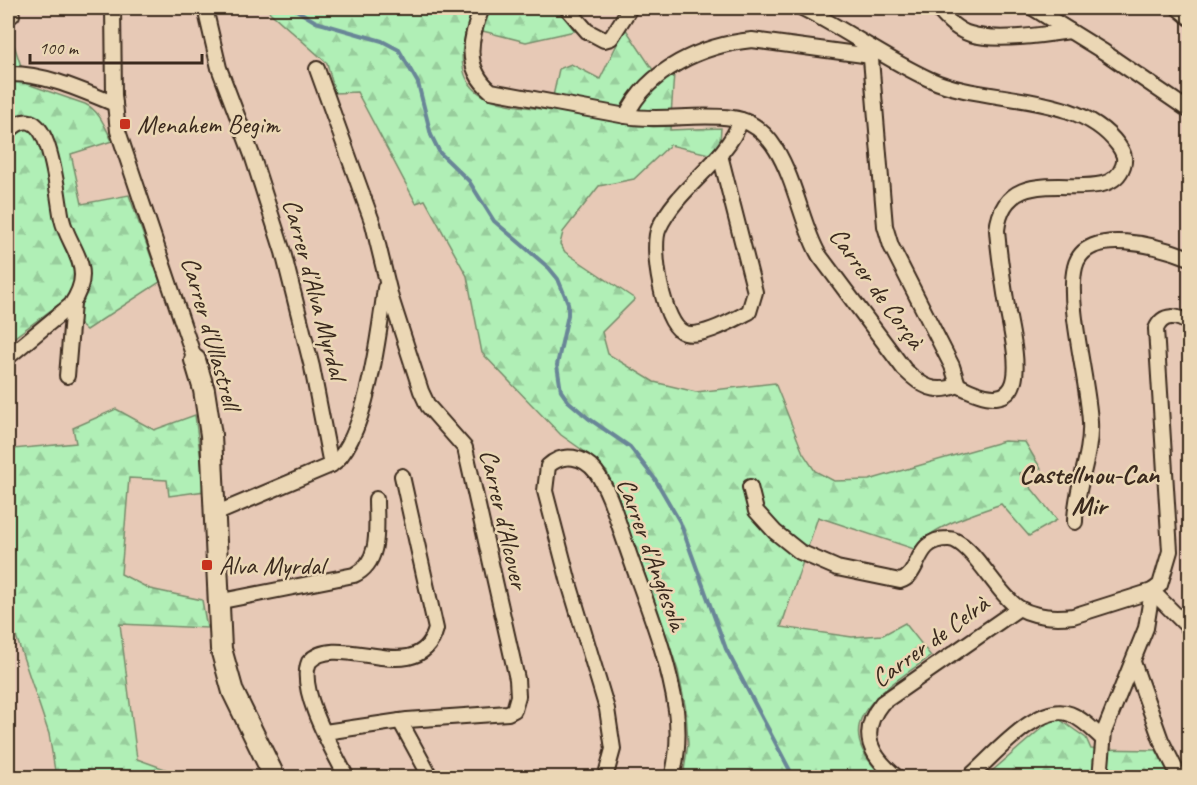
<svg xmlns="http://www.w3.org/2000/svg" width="1197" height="785" font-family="Caveat,sans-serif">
	<defs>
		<pattern id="forest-firs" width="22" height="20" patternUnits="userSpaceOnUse" patternTransform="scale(1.5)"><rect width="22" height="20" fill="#b0efb6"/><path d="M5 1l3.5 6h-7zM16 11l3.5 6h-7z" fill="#98cd9c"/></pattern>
	</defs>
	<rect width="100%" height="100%" fill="#e7c9b6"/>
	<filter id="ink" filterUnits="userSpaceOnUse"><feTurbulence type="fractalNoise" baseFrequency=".0167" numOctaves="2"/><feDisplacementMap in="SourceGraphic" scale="12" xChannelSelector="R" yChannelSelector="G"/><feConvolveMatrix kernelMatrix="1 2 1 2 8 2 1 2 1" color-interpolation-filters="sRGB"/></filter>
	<g filter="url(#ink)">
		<g fill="url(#forest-firs)" stroke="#768c6a" stroke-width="1.5">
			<path d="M 265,8 L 557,8 L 575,31 L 526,42 L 467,27 C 446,100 495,104 550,110 L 559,69 L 571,64 L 600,79 L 625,28 L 661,82 L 674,73 L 670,130 L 721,128 L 720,142 L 709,154 L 670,145 L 634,179 L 599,186 L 563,232 L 560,244 L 565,252 L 635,299 L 602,332 L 608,354 L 654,382 L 696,392 L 775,383 L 803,453 L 815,471 L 834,481 L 869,480 L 1004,441 L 1025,442 L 1041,469 L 1019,473 L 1057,520 L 1029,536 L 1001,504 C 969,516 936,524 914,549 L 818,517 L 781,627 L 852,637 L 883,635 L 905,623 L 931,656 C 886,689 822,721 884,777 L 683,777 L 688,744 L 686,710 L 678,671 L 658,610 L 607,472 L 588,454 L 561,435 L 482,353 L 467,276 L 425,200 L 416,203 L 357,92 L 335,93 L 327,63 Z"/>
			<path d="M 8,27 L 27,84 L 85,104 C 100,111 105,127 112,141 L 71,154 L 82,204 L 129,195 L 160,282 L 86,330 L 58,305 L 8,342 Z"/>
			<polygon points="116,409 154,430 195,415 205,491 169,496 167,480 129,478 121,574 150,589 202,600 207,628 120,624 137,759 173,772 177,777 56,777 49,734 13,627 8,624 8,442 13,449 76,443 73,428"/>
			<polygon points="1059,719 1086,738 1091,749 1156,750 1171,777 984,778 1051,720"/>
		</g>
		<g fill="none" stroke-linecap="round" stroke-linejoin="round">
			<polyline stroke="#698697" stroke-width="4" points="293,8 316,22 382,41 399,50 418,83 431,135 440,153 469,181 494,221 549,268 558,279 568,303 568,315 557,365 561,391 568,401 588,418 630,447 655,479 680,522 726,649 794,778"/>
			<g stroke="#3b2a1e" stroke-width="18">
				<g id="street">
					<polyline points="9,8 12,15"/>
					<polyline points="113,8 114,95 118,131 195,360"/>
					<polyline points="205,8 219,68 252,155 283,252 312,367 331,465 215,514"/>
					<path d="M 482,8 C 470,37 463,68 491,91 L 626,116"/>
					<polyline points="567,8 587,31 604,40 611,38 630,8"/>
					<path d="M 802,8 C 845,29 885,59 929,79 C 985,105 1078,90 1118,145 C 1123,152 1126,158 1123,166 C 1107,214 1006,150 997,230 C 999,258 1004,286 1008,313 C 1017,359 1032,424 958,385"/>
					<path d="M 937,8 C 945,18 956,30 970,34 C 996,42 1043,35 1070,31"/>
					<polyline points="1033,8 1104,52 1190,111"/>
					<polyline points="1178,8 1190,18"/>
					<polyline points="870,47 885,226 891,246 952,366 958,385"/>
					<path d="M 871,56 L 752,40 C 703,45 648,69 626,116 C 661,122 696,113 732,118 C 790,125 795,215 819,255 L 904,369 C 921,386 935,395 958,385"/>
					<polyline points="317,69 373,224 391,298 421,391 428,406 465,448 517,679 518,696 514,710 508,713 407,720 325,732"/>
					<path d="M 8,74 C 44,73 81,90 115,104"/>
					<path d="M 8,132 C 51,87 57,199 62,219 C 66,238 82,256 82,275 C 82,286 77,296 71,305 L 8,357"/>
					<path d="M 720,155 L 755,292 L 749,312 C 733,320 702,338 685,333 C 663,327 650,246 659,228 C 679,186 725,163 741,120"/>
					<polyline points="67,376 73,303"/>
					<path d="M 331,465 C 366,444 380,328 385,288"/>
					<path d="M 750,487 L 756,511 L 775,532 L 800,552 L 837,568 L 900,581 C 922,575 913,539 948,539 C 970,538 997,595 1019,608 C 1035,617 1056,618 1073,616 L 1152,591 L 1160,585 L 1170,551 L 1156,329 C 1163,313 1177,315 1190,324"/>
					<path d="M 1075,522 C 1075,488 1092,456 1090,422 C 1088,380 1066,304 1075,267 C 1085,224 1162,247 1190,258"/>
					<polyline points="1152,591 1190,629"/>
					<path d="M 217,602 L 354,575 C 382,562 376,526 376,499"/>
					<polyline points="1133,662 1161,740 1180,778"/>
					<polyline points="400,721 431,778"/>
					<path d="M 347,778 C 334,752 297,690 309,662 C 337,629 419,691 436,629 L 402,476"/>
					<path d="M 605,778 L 613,749 L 607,709 L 569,583 L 545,491 L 548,466 C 563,452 584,456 596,472 C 611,493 618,524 627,548 C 645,601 668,654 676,710 C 679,733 678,754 672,778"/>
					<path d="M 898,778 C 870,756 858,733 882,703 L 1019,608"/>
					<path d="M 968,778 C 991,759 1038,701 1070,714 C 1083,719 1093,730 1103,739"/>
					<polyline points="1100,778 1104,732 1146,628 1152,591"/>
				</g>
			</g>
			<g stroke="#3b2a1e" stroke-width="24">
				<polyline id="secondary" points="195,360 204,390 211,435 221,649 233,692 275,778"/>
			</g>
			<use href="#street" stroke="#ebd7b5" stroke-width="14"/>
			<use href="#secondary" stroke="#ebd7b5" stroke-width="20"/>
		</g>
	</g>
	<g fill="#c8321e" stroke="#ebd7b5" stroke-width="2">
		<rect x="119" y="118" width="12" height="12" rx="3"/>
		<rect x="201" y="559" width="12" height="12" rx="3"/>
	</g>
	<g text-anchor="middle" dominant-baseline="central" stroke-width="5" stroke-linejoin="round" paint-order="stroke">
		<g font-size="26" fill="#3b2a1e" stroke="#ebd7b5" text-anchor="start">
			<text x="137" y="124">Menahem Begim</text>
			<text x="219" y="565">Alva Myrdal</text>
		</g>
		<g font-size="26" fill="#3b2a1e" stroke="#ebd7b5">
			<text transform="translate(877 288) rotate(54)">Carrer de Corçà</text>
			<text transform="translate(315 289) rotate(75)">Carrer d'Alva Myrdal</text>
			<text transform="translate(211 333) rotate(74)">Carrer d'Ullastrell</text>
			<text transform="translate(504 519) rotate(77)">Carrer d'Alcover</text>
			<text transform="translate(652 554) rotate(70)">Carrer d'Anglesola</text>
			<text transform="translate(930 641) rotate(-36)">Carrer de Celrà</text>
		</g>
		<g font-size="27" font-weight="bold" fill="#3b2a1e" stroke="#ebd7b5">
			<text x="1089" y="474">Castellnou-Can<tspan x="1089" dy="31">Mir</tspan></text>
		</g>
	</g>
	<rect width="1197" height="785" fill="none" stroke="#ebd7b5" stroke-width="30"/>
	<rect x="15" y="15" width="1167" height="755" fill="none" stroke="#3b2a1e" stroke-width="2" filter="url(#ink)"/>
	<path d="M30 54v9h172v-9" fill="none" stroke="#3b2a1e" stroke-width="3"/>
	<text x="39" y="54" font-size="18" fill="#3b2a1e" stroke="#ebd7b5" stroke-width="4.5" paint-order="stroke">100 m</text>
</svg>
